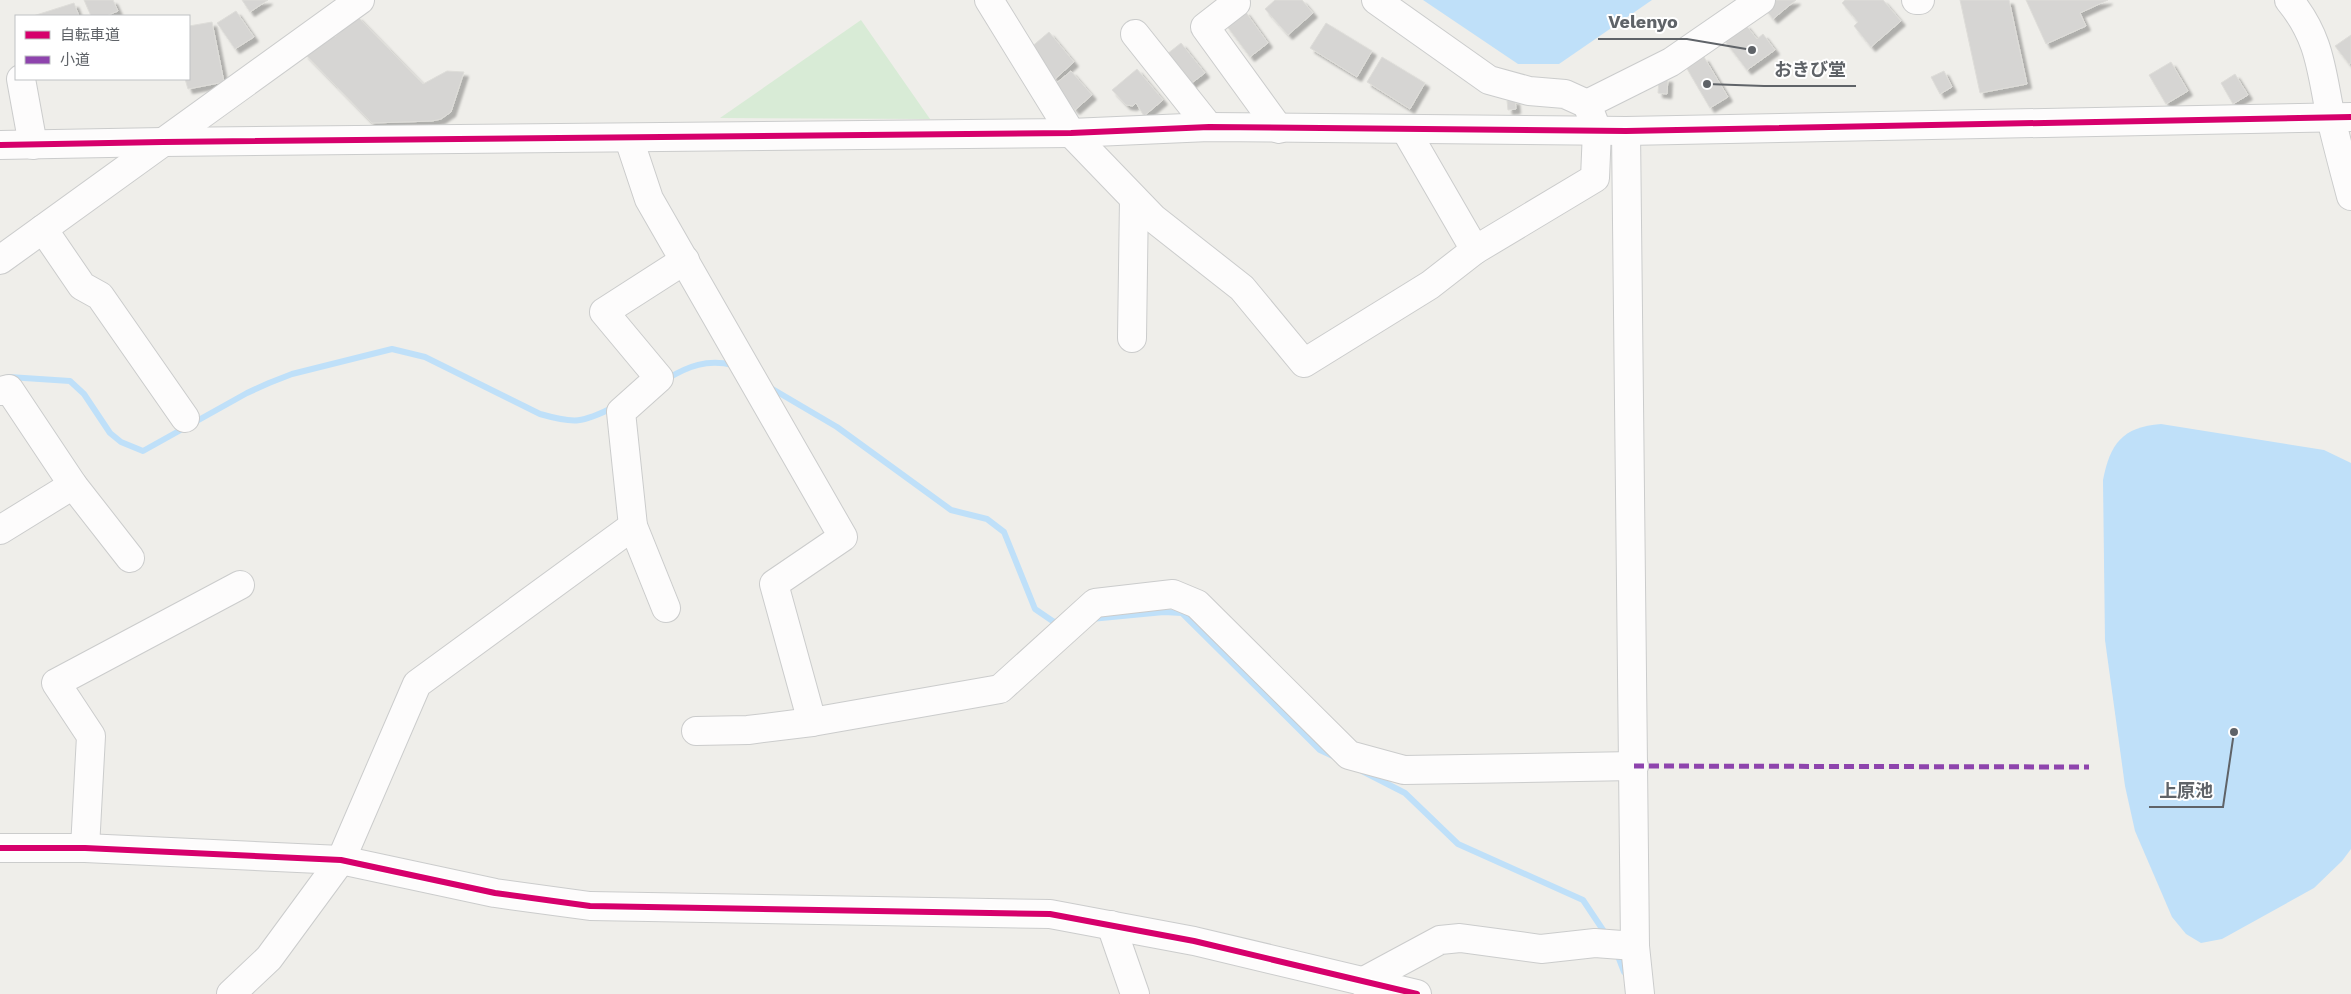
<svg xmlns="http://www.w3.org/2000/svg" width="2351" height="994" font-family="'Work Sans','Noto Sans JP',sans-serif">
	<defs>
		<filter id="shadow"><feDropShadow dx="4.5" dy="4.5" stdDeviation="1" flood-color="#0004"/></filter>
	</defs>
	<rect width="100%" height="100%" fill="#efeeea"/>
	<polygon fill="#d8ebd6" points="861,20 930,119 720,118"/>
	<g fill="#bfe0f9">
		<polygon points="1423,0 1652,0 1559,64 1518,64"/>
		<path d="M 2161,424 L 2324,450 L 2351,463 L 2351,849 L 2342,861 L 2314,888 L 2222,939 L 2201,943 L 2186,934 L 2172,917 L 2135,831 L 2125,786 L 2105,640 L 2103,480 C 2110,444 2122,427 2161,424 Z"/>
	</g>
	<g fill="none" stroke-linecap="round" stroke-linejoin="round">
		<g stroke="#bfe0f9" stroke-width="6">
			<path d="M 9,377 L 70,381 L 84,394 L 110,433 L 121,442 L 143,451 L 247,393 L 269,383 L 292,374 L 392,349 L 425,357 L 540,414 C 575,424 582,423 614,407"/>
			<path d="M 667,379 C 688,366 707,359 733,365"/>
			<polyline points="769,387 837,427 951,510 987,519 1004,532 1035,609 1054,622 1061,621"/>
			<polyline points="1091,619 1164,612 1182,613 1320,750 1335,757"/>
			<polyline points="1362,771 1405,793 1458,844 1583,900 1607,936"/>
			<polyline points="1616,951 1624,972"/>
		</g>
	</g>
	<g fill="#d6d5d3" stroke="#deddd9" filter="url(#shadow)">
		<polygon points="84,0 113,0 118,11 106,16 91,16"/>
		<polygon points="242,0 268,0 250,12"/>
		<polygon points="1275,0 1302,0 1313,13 1288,35 1265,9"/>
		<polygon points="1768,0 1796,0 1773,19 1762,5"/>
		<polygon points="1845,0 1883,0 1901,21 1871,47 1854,26 1858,22 1842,3"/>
		<polygon points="1960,0 2009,0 2027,84 1980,93"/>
		<polygon points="2026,0 2108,0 2080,13 2086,26 2046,44"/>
		<polygon points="74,3 79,16 33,16"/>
		<polygon points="236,11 254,37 235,49 217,23"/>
		<polygon points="1245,11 1268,43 1250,57 1226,25"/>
		<polygon points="357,16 423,84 447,71 464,72 451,112 441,119 432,121 372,123 304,53 327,30 335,37"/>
		<polygon points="212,22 224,82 188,89 185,79 189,79 189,26"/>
		<polygon points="1326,23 1372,51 1357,77 1310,48"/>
		<polygon points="1745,24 1757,39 1763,34 1775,50 1747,70 1724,40"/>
		<polygon points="1049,32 1074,62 1055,79 1029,49"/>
		<polygon points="2351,35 2351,63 2349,64 2335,46"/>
		<polygon points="1181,43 1205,73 1185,88 1162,58"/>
		<polygon points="1382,57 1425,83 1410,109 1367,82"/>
		<polygon points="1704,57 1728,97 1710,108 1686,67"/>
		<polygon points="2171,62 2188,91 2166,104 2149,75"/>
		<polygon points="1137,69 1163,100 1144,116 1136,103 1133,106 1126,105 1112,90"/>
		<polygon points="1071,71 1092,95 1075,110 1054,85"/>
		<polygon points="1944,71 1952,87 1940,94 1931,77"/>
		<polygon points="2235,74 2248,95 2233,104 2221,83"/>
		<polygon points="1659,78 1668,78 1667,94 1658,93"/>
		<polygon points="1515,100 1516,109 1508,110 1507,101"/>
	</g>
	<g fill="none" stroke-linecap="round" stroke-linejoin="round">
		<g stroke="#cbcccc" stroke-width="30">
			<g id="minor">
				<polyline points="989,0 1071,133 1153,218 1242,288 1304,363 1430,285 1475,250 1405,129"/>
				<polyline points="1233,0 1236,3 1205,27 1279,129"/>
				<polyline points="1376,0 1489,80 1529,91 1565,94 1587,104"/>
				<polyline points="1916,0 1920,0"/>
				<path d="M 2289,0 C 2321,39 2321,71 2331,118 C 2337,144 2344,170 2351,196"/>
				<polyline points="1135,34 1209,127"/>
				<polyline points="21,79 33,145"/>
				<polyline points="1626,131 1635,946 1640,994"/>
				<polyline points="629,139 649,199 843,537 774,584 812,722"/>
				<polyline points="0,145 163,142 1071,133 1209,127 1626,131 2351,117"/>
				<polyline points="43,229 82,286 100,296 185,418"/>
				<polyline points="1475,250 1595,178 1597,130 1587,104 1671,62 1761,0"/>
				<polyline points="0,260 360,0"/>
				<polyline points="1132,338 1134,199"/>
				<polyline points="0,391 9,389 73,485 130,558"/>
				<polyline points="0,530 73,485"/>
				<polyline points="666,608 633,526 621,412 659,378 604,312 685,260"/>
				<polyline points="696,731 748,730 812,722 1000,689 1095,603 1173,594 1197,604 1349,755 1404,770 1634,766"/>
				<polyline points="0,848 85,848 341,860 495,893 590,906 1050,914 1194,941 1417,994"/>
				<polyline points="85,848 91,736 56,683 240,585"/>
				<polyline points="1111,925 1135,994"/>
				<polyline points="1362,982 1440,940 1460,938 1541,949 1595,943 1635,946"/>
				<polyline points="231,994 269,958 341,860 417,684 633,526"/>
			</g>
		</g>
		<use href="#minor" stroke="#fdfcfc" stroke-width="28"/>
		<polyline stroke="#8e44ad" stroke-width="5" stroke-dasharray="10 5" stroke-linecap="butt" points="1634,766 2089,767"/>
		<g stroke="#fff" stroke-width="9">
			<g id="cycleway">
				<polyline points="0,145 163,142 1071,133 1209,127 1626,131 2351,117"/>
				<polyline points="0,848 85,848 341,860 495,893 590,906 1050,914 1194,941 1417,994"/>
			</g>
		</g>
		<use href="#cycleway" stroke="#d6006c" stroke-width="6"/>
	</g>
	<path fill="none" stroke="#5f6368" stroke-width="2" d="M1752 50L1687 39H1598M1707 84L1764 86H1856M2234 732L2223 807H2149"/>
	<g fill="#5f6368" stroke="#fff" stroke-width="2">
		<circle cx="1752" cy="50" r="5"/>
		<circle cx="1707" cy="84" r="5"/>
		<circle cx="2234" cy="732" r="5"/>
	</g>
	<g font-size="18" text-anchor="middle" font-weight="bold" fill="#5f6368" stroke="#fff" stroke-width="4" stroke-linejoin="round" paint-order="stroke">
		<text x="1643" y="28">Velenyo</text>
		<text x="1810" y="76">おきび堂</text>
		<text x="2186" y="797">上原池</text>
	</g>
	<rect x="15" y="15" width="175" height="65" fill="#ffffff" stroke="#bfc1c3"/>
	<rect x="25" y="31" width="25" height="8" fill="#d6006c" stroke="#bfc1c3"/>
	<text x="60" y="40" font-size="15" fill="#5f6368">自転車道</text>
	<rect x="25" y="56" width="25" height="8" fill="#8e44ad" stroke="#bfc1c3"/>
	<text x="60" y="65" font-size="15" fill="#5f6368">小道</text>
</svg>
